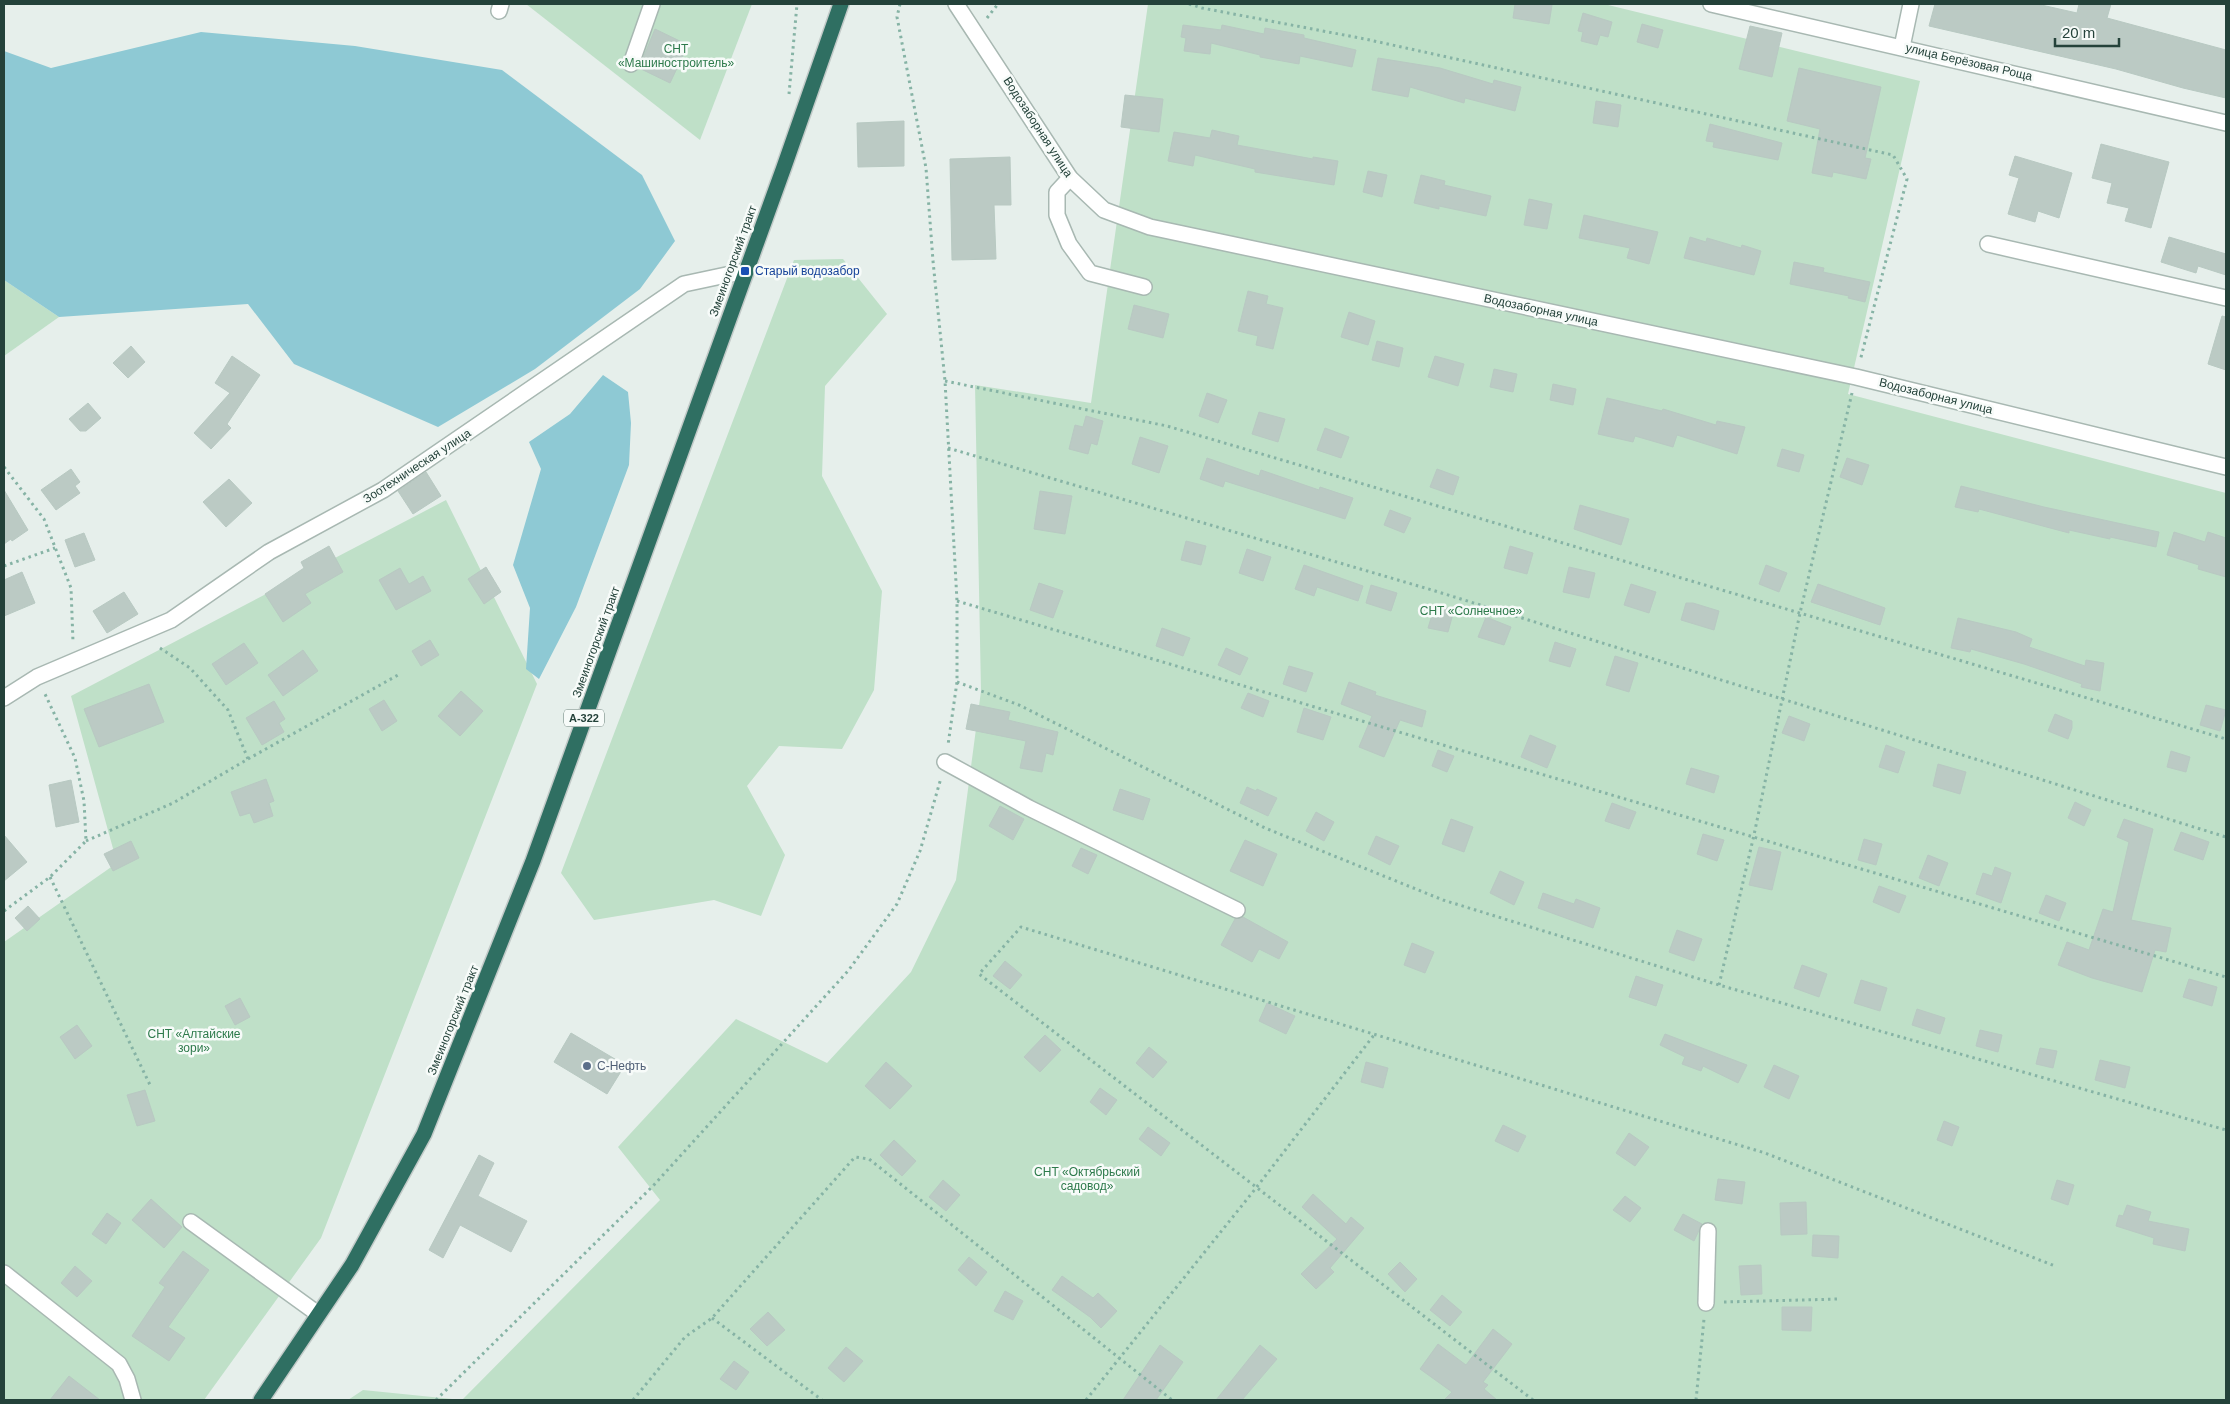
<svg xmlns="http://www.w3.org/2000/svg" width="2230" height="1404" font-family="Helvetica,sans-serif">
	<rect width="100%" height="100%" fill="#e6efeb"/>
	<g fill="#bfe0c8">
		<polygon points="526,4 752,4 700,140"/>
		<polygon points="1148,4 1604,4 1920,81 1848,394 2226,493 2226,1400 348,1400 363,1390 462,1400 660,1200 618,1147 736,1019 827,1063 911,972 956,880 981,691 975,385 1091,403"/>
		<polygon points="843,259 887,314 825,386 822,476 882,591 874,690 842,749 779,746 747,786 785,855 761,916 714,900 594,920 561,873 794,260"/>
		<polygon points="4,280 59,317 4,356"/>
		<polygon points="446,500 537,684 321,1238 204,1400 4,1400 4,942 117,863 71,696"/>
	</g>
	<g fill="#8ec9d4">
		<polygon points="201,32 355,46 502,70 642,175 675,241 640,289 535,369 438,427 294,364 248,304 59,317 4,280 4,51 51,68"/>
		<polygon points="603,375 628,392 631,423 629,465 576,607 539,679 526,669 530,608 513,565 541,469 529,442 570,414"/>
	</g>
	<g fill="#bbcac4" stroke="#b8c9c2">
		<polygon points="1515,4 1552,5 1549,24 1513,18"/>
		<polygon points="1935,4 2037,4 2077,13 2079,4 2111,4 2107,18 2226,50 2226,98 2183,88 2116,69 1929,26"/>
		<polygon points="1583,13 1612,22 1608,37 1600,35 1597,45 1581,41 1583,32 1578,31"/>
		<polygon points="1642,24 1663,30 1658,48 1637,42"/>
		<polygon points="1183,25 1221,30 1222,25 1264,34 1265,28 1304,35 1304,38 1356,50 1352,67 1300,56 1299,64 1260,57 1260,55 1211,43 1210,54 1184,51 1186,38 1181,37"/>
		<polygon points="1750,26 1782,33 1772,77 1739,69"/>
		<polygon points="655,29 688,45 670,83 639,68"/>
		<polygon points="1378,58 1440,68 1493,84 1494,80 1521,87 1515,111 1465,98 1464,103 1410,87 1408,97 1372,90"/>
		<polygon points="1799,68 1881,87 1865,158 1871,159 1866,179 1833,172 1832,177 1812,173 1820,129 1787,121"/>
		<polygon points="1125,95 1163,99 1159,132 1121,127"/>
		<polygon points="1596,101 1621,105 1618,127 1593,123"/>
		<polygon points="904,121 904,166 858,167 857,123"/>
		<polygon points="1710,124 1782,143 1778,160 1713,147 1714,142 1706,141"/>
		<polygon points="1212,130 1239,136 1237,145 1313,159 1313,157 1338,161 1334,185 1255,172 1255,169 1195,155 1193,166 1168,161 1174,132 1210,138"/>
		<polygon points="2101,144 2169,162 2151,228 2125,221 2129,208 2107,203 2112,183 2092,178"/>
		<polygon points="2015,156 2072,173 2059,218 2038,211 2035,222 2008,214 2019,178 2009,175"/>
		<polygon points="1010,157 1011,205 994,205 996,259 952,260 950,159"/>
		<polygon points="1368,171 1387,175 1382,197 1363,192"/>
		<polygon points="1421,175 1445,181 1444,185 1491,196 1486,216 1439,206 1439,209 1414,203"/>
		<polygon points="1529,199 1552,204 1547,229 1524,225"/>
		<polygon points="1584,215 1658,232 1649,264 1627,258 1630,248 1579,238"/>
		<polygon points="1690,237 1706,242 1707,238 1741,248 1742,245 1761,251 1754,275 1684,258"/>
		<polygon points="2169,237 2226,254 2226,275 2198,266 2196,273 2161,262"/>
		<polygon points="1794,262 1824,268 1823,272 1870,282 1865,302 1848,298 1849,296 1790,284"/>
		<polygon points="1248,291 1268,296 1266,304 1283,308 1273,349 1256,345 1258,336 1238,331"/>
		<polygon points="1134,305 1169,314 1163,338 1128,329"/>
		<polygon points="1349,312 1375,321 1368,345 1341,337"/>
		<polygon points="2222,316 2226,317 2226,370 2208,364"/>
		<polygon points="1377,341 1403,348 1399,367 1372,360"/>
		<polygon points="131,346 145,362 128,378 113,363"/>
		<polygon points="232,356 260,375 227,424 231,428 211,449 194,433 230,393 215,383"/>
		<polygon points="1435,356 1464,364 1458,386 1428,377"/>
		<polygon points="1494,369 1517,374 1513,392 1490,387"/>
		<polygon points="1553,384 1576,389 1573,405 1550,400"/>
		<polygon points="1207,393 1227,400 1218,423 1199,416"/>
		<polygon points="1607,398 1662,411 1663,409 1716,425 1717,421 1745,427 1737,454 1677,435 1673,447 1635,436 1633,442 1598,434"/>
		<polygon points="88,403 101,418 86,431 80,431 69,419"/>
		<polygon points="1259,412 1285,419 1278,442 1252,434"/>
		<polygon points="1086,416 1103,421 1097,445 1091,443 1088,454 1069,449 1075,425 1083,427"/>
		<polygon points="1325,428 1349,437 1341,458 1317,450"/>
		<polygon points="1140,437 1168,446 1159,473 1132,464"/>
		<polygon points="1782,449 1804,455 1799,472 1777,466"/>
		<polygon points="1207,458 1259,476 1261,470 1319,490 1320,487 1353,498 1345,519 1225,481 1223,487 1200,479"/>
		<polygon points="1847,458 1869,465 1862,485 1840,477"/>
		<polygon points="71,469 80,482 75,486 80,493 56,510 41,490"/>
		<polygon points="1437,469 1459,477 1453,495 1430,487"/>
		<polygon points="426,472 441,496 413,514 398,491"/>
		<polygon points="229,479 252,503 226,527 203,502"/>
		<polygon points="1961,486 2044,507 2159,532 2156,547 2110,537 2110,539 2069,530 2069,533 1979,509 1978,512 1955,507"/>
		<polygon points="4,490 28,530 12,541 11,539 4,544"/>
		<polygon points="1040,491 1072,496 1065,534 1034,529"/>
		<polygon points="1580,505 1629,519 1621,545 1574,529"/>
		<polygon points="1390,510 1411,518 1404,533 1384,525"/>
		<polygon points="2174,532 2205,542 2208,532 2226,538 2226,577 2198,569 2199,565 2167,555"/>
		<polygon points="84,533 95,560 75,567 65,540"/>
		<polygon points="1186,541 1206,546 1201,565 1181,560"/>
		<polygon points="329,546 343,572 305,594 311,603 283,622 265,594 304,568 301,562"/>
		<polygon points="1510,546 1533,553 1527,574 1504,568"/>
		<polygon points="1247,549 1271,557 1263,581 1239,573"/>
		<polygon points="1304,565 1363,586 1358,601 1317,587 1314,596 1295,589"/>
		<polygon points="1766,565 1787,573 1779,592 1759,584"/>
		<polygon points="486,567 501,592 484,604 468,579"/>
		<polygon points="1569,567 1595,573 1589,598 1563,592"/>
		<polygon points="400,568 409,584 423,576 431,591 396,610 379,580"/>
		<polygon points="22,572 35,603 4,616 4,580"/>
		<polygon points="1039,583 1063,591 1053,618 1030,610"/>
		<polygon points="1631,584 1656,592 1649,613 1624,605"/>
		<polygon points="1818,584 1885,608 1880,625 1811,602"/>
		<polygon points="1371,585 1397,593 1391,611 1366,603"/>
		<polygon points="124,592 138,614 107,633 93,611"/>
		<polygon points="1686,603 1693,603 1719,611 1714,630 1681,620"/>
		<polygon points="1435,605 1454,610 1448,632 1428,628"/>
		<polygon points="1486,617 1511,627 1504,645 1478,637"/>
		<polygon points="1958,618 2016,632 2032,639 2029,647 2085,666 2086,660 2104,663 2100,691 2081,687 2082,684 2024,664 1971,649 1970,652 1951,648"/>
		<polygon points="1162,628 1190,638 1183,656 1156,646"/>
		<polygon points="430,640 439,655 421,666 412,651"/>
		<polygon points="1555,642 1576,649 1570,667 1549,661"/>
		<polygon points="244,643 258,663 226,685 212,664"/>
		<polygon points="1226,648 1248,658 1240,675 1218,665"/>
		<polygon points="303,650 318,671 283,696 268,675"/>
		<polygon points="1615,656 1638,663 1629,692 1606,685"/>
		<polygon points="1289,666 1313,673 1306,692 1283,684"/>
		<polygon points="1349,682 1376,692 1375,695 1426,711 1422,727 1400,720 1384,757 1359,747 1372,716 1341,704"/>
		<polygon points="149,684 164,722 99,747 84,709"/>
		<polygon points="461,691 483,711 460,736 438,716"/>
		<polygon points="1248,693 1269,701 1263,717 1241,708"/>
		<polygon points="384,700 397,721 382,731 369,709"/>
		<polygon points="274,701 285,719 279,723 284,732 262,745 246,718"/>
		<polygon points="971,704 1010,712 1008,720 1058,732 1053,755 1046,753 1042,772 1020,768 1026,741 966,729"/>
		<polygon points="2206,705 2226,710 2220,731 2200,725"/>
		<polygon points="1304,708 1331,717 1323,740 1297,732"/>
		<polygon points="2055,714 2072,721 2072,728 2068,739 2048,731"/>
		<polygon points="1789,716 1810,724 1804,741 1782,733"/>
		<polygon points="1530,735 1556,746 1547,768 1521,757"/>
		<polygon points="1886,745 1905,752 1898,773 1879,767"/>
		<polygon points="1438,750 1454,756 1447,772 1432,766"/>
		<polygon points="2171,751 2190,757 2186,772 2167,767"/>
		<polygon points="1938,764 1966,772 1960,794 1933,786"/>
		<polygon points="1691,768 1719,776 1714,793 1686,784"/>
		<polygon points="266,779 274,801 269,803 273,816 254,823 250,813 240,816 231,792"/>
		<polygon points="71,780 79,822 56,827 49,785"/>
		<polygon points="1247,787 1256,791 1257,789 1277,798 1268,816 1240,803"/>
		<polygon points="1120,789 1150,799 1143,820 1113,810"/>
		<polygon points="2075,802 2091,810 2084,826 2068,818"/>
		<polygon points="1612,803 1636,812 1629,829 1605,821"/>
		<polygon points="1000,806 1024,819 1013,840 989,826"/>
		<polygon points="1316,812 1334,822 1324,841 1306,831"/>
		<polygon points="1451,819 1473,827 1464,852 1442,844"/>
		<polygon points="2124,819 2153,829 2131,920 2171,928 2166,952 2155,950 2142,992 2092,978 2058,965 2067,942 2089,950 2103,909 2113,912 2129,842 2117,837"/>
		<polygon points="2181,832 2209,842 2203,860 2174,850"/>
		<polygon points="1703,834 1724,840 1717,861 1697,854"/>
		<polygon points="4,835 27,862 4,881"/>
		<polygon points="1376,836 1399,846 1390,865 1368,854"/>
		<polygon points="1864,839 1882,844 1876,865 1858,860"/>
		<polygon points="1245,840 1277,854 1263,886 1230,871"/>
		<polygon points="131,841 139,858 113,871 104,854"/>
		<polygon points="1759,847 1781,852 1772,890 1749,885"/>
		<polygon points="1081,848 1097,855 1088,874 1072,866"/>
		<polygon points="1928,855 1948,863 1939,886 1919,878"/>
		<polygon points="1995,867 2011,873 2001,903 1976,894 1983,873 1992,876"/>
		<polygon points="1500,871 1524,882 1514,905 1490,893"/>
		<polygon points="1879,886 1906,896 1899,913 1873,902"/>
		<polygon points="1543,893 1574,904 1576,899 1600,908 1593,928 1538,908"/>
		<polygon points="2046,895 2066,903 2059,921 2039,913"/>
		<polygon points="28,906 40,919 27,931 15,918"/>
		<polygon points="1243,917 1288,942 1279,959 1259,949 1252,962 1221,945 1235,919"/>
		<polygon points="1677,930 1702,939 1694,961 1669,952"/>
		<polygon points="1412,943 1434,952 1425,973 1404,965"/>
		<polygon points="1005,961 1022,975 1010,989 993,976"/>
		<polygon points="1802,965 1827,974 1819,997 1794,988"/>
		<polygon points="1636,976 1663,985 1656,1006 1629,997"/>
		<polygon points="2189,979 2217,987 2212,1006 2183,997"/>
		<polygon points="1861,980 1887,988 1880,1011 1854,1003"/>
		<polygon points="240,998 250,1017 235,1025 225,1006"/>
		<polygon points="1267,1003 1295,1016 1286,1034 1259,1021"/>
		<polygon points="1917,1009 1945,1018 1940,1034 1912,1025"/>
		<polygon points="77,1025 92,1046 75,1059 60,1037"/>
		<polygon points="1980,1030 2002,1035 1998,1052 1976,1046"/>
		<polygon points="571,1033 625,1065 607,1094 554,1062"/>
		<polygon points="1665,1034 1747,1065 1738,1083 1703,1066 1701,1071 1682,1064 1685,1057 1660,1045"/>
		<polygon points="1045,1035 1061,1050 1040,1072 1024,1057"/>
		<polygon points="1149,1047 1167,1062 1153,1078 1136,1063"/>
		<polygon points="2040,1048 2057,1051 2053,1068 2036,1064"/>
		<polygon points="2100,1060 2130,1067 2125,1088 2095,1080"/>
		<polygon points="886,1062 912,1086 890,1109 865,1086"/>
		<polygon points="1366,1062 1388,1068 1383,1088 1361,1082"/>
		<polygon points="1774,1065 1799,1076 1789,1099 1764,1087"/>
		<polygon points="1100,1088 1117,1100 1106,1115 1090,1102"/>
		<polygon points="145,1090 155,1121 137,1126 127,1095"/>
		<polygon points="1944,1121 1959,1127 1952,1146 1937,1140"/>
		<polygon points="1503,1125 1526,1136 1518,1152 1495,1141"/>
		<polygon points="1148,1127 1170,1143 1161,1156 1139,1139"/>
		<polygon points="1629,1133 1649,1147 1635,1166 1616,1153"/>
		<polygon points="894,1140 916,1161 902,1176 880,1155"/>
		<polygon points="479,1155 494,1163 478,1196 527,1221 511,1252 460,1225 443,1258 429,1250"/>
		<polygon points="1718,1179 1745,1182 1742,1204 1715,1200"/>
		<polygon points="943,1180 960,1195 946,1211 929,1197"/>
		<polygon points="2057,1180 2074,1185 2068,1205 2051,1199"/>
		<polygon points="1313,1194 1346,1224 1351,1217 1364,1228 1330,1268 1334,1272 1316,1289 1301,1274 1337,1239 1302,1207"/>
		<polygon points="1625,1196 1641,1208 1630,1222 1613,1210"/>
		<polygon points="151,1199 182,1227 164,1248 132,1220"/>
		<polygon points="1806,1202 1807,1234 1781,1235 1780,1203"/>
		<polygon points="2127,1205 2151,1212 2148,1221 2189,1229 2185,1251 2153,1244 2154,1238 2116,1226 2119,1215 2123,1216"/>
		<polygon points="107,1213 121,1223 106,1244 92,1234"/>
		<polygon points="1683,1214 1702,1224 1694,1241 1674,1230"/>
		<polygon points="1813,1235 1839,1236 1838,1258 1812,1256"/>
		<polygon points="183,1251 209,1270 168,1327 185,1338 169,1361 132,1336 165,1287 159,1283"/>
		<polygon points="969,1257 987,1272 976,1286 958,1270"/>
		<polygon points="1400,1262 1417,1279 1405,1292 1388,1274"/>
		<polygon points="1761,1265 1762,1294 1741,1295 1739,1266"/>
		<polygon points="75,1266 92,1281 77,1297 61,1283"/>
		<polygon points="1062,1276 1093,1298 1098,1293 1117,1311 1101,1328 1090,1317 1052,1290"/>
		<polygon points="1005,1291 1023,1301 1013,1320 994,1311"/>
		<polygon points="1442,1295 1462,1312 1450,1326 1430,1310"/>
		<polygon points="1782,1307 1812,1307 1811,1331 1782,1330"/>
		<polygon points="768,1312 785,1330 767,1346 750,1329"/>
		<polygon points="1493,1329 1512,1344 1483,1382 1488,1385 1484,1389 1497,1400 1444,1400 1452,1392 1420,1369 1438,1344 1466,1365"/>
		<polygon points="1160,1345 1183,1362 1156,1400 1123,1400"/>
		<polygon points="1260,1345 1277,1359 1242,1400 1216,1400"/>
		<polygon points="846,1347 863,1361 844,1382 828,1368"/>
		<polygon points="734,1361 749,1372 736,1390 720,1379"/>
		<polygon points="69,1376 100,1400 50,1400"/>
	</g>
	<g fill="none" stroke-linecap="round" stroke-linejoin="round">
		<g stroke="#a8b8b2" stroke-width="18">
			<g id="minor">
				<polyline points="956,4 1070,178 1104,210 1150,227 1856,377 2226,467"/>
				<polyline points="1711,4 2226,123"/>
				<polyline points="499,11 501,4"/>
				<polyline points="1902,47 1911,4"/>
				<polyline points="631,64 652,4"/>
				<polyline points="1070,178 1057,192 1057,215 1069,244 1090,273 1144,287"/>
				<polyline points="1988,244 2226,298"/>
				<polyline points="4,698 37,677 171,620 269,552 383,490 684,284 745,271"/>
				<polyline points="945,762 1029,808 1237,910"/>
				<polyline points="191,1222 318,1314"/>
				<polyline points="4,1273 119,1364 127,1379 133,1400"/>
				<polyline points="1706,1303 1708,1231"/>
			</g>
		</g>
		<g stroke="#c2cac8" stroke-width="18">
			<polyline id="highway" points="261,1400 352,1265 424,1134 533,861 784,167 841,4"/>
		</g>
		<g stroke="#86b3a5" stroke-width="3" stroke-dasharray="2.5 4" stroke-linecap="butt">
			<polyline points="900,4 897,17 926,168 933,261 945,381 957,601 957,682 948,745"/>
			<polyline points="1189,4 1202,8 1365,39 1893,155 1907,179 1860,361"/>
			<polyline points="987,18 998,4"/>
			<polyline points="789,94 797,4"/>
			<polyline points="945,381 1167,426 2226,739"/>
			<polyline points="948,448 1432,590 2226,837"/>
			<polyline points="4,467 44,519 71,588 73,642"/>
			<polyline points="4,566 55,548"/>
			<polyline points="957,601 2226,977"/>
			<polyline points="957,682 1019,705 1265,828 1443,900 1719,985 2226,1130"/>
			<polyline points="248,759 398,675"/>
			<polyline points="86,841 173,803 248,759 228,710 190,668 157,646"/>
			<polyline points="50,877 151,1087"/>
			<polyline points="4,911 50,877 86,841 84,801 75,758 45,694"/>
			<polyline points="1719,985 1754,835 1800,613 1852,393"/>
			<polyline points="1724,1302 1839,1299"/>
			<polyline points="712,1318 822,1400"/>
			<polyline points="436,1400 653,1186 848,971 897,904 920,851 941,778"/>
			<polyline points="633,1400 685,1337 712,1318 855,1157 869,1159 1172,1400"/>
			<polyline points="1086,1400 1256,1188 1374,1035"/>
			<polyline points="1533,1400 979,974 1021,927 1765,1153 2055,1266"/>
			<polyline points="1696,1400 1704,1319"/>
		</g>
		<use href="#minor" stroke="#fff" stroke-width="15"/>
		<use href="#highway" stroke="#2f6f62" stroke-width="15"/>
	</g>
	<rect fill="#1a4fb4" stroke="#f7fbf9" stroke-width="2" x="740" y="266" width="10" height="10" rx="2.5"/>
	<circle fill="#5c6f8a" stroke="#f7fbf9" stroke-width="2" cx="587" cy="1066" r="5"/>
	<g text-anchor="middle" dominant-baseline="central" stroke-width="5" stroke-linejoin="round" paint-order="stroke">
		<rect fill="#f7fbf9" stroke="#637a73" stroke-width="1" x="564" y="709.5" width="40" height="17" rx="4"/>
		<g font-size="11" font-weight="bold" fill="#24423a">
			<text x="584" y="718">А-322</text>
		</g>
		<g font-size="12" fill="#2d7a4b" stroke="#f7fbf9">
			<text x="676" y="49">СНТ<tspan x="676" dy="14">«Машиностроитель»</tspan></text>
			<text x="1471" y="611">СНТ «Солнечное»</text>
			<text x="194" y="1034">СНТ «Алтайские<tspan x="194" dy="14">зори»</tspan></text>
			<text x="1087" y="1172">СНТ «Октябрьский<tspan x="1087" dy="14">садовод»</tspan></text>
		</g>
		<g font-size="12" fill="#24423a" stroke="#f7fbf9">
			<text transform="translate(1969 62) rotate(13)">улица Берёзовая Роща</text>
			<text transform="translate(1038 127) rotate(57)">Водозаборная улица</text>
			<text transform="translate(733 261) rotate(-70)">Змеиногорский тракт</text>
			<text transform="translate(1541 310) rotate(12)">Водозаборная улица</text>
			<text transform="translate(1936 396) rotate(14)">Водозаборная улица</text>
			<text transform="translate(417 466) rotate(-33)">Зоотехническая улица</text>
			<text transform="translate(596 642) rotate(-70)">Змеиногорский тракт</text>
			<text transform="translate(453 1020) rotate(-68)">Змеиногорский тракт</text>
		</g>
		<g font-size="12" fill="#164399" stroke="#f7fbf9" text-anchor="start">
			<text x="755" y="271">Старый водозабор</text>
		</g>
		<g font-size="12" fill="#4e5e75" stroke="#f7fbf9" text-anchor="start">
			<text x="597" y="1066">С-Нефть</text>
		</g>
	</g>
	<rect width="2230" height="1404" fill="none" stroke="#24423a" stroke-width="10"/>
	<path d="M2055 38v8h64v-8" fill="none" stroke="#24423a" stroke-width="2.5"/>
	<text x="2062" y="38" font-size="15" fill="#24423a" stroke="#f7fbf9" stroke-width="4" paint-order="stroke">20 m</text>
</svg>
